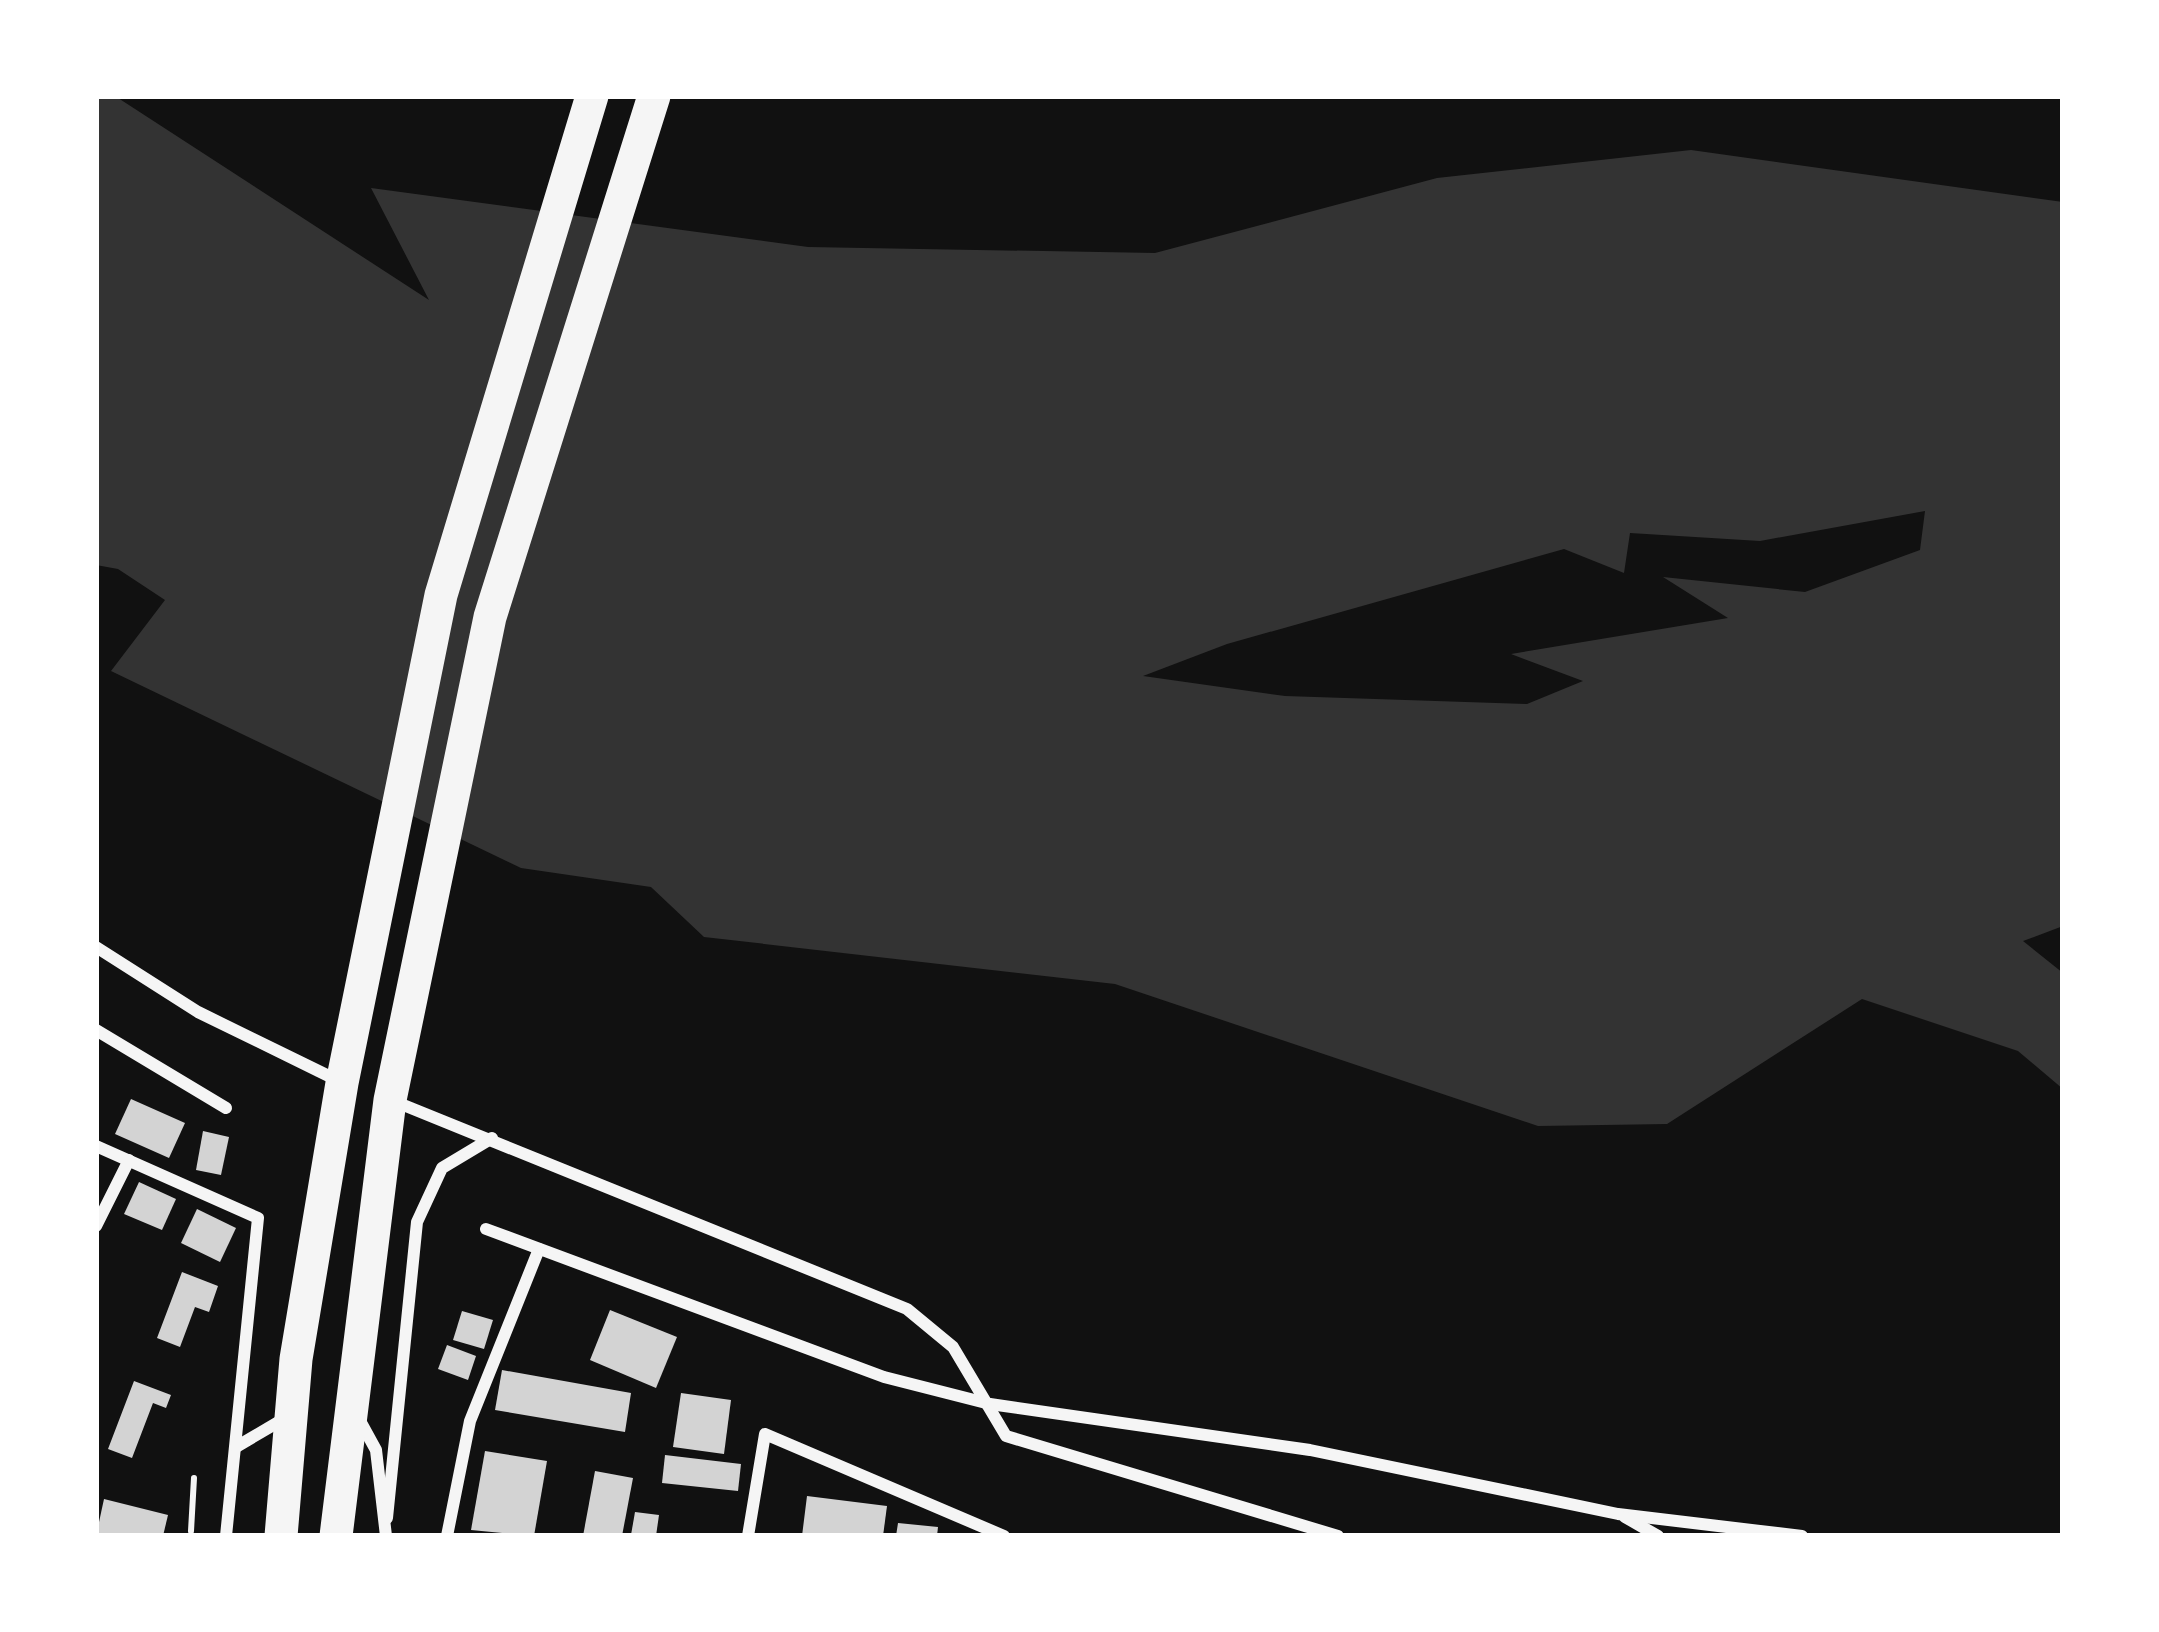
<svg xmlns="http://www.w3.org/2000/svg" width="2159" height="1632" font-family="'Nunito Sans',sans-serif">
	<rect width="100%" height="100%" fill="#111"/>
	<path fill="#333" fill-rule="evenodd" d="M 96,96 L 115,96 L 429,300 L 371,188 L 808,247 L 1155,253 L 1437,178 L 1691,150 L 2063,202 L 2063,926 L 2023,941 L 2063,973 L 2063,1089 L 2018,1051 L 1862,999 L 1667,1124 L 1538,1126 L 1115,984 L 704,937 L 651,887 L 521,868 L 111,671 L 165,600 L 118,569 L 96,565 ZM 1925,511 L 1920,550 L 1805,592 L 1663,577 L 1728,618 L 1511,654 L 1583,681 L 1527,704 L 1285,696 L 1143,676 L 1227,644 L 1564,549 L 1624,573 L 1630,533 L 1760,541 Z"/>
	<g fill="#d3d3d3">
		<polygon points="131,1099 185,1123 169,1158 115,1134"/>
		<polygon points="203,1131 229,1137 221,1175 196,1170"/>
		<polygon points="139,1182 176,1199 162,1230 124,1214"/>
		<polygon points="197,1209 236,1228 220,1262 181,1243"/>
		<polygon points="182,1272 218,1286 209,1312 195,1307 180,1347 157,1338"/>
		<polygon points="610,1310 677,1337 656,1388 590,1360"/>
		<polygon points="462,1311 493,1320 484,1349 453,1340"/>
		<polygon points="447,1345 476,1356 468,1380 438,1369"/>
		<polygon points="502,1370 631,1393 625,1432 495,1410"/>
		<polygon points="134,1381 171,1395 166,1408 153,1403 132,1458 108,1449"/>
		<polygon points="681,1393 731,1400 724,1454 673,1447"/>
		<polygon points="485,1451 547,1461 534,1536 471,1530"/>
		<polygon points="665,1455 741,1464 738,1491 662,1483"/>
		<polygon points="595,1471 633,1478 622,1536 583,1536"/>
		<polygon points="807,1496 887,1506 883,1536 802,1536"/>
		<polygon points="104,1499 168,1515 163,1536 96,1536"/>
		<polygon points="635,1512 659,1515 656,1536 631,1535"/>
		<polygon points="898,1523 938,1527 937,1536 896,1536"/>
	</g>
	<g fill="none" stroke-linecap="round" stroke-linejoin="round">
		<polyline stroke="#f5f5f5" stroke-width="6" points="191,1531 194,1478"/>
		<g stroke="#f5f5f5" stroke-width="12">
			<polyline points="96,947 198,1012 341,1082"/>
			<polyline points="96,1030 226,1108"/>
			<polyline points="391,1100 907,1309 953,1347 1006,1436 1338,1536"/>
			<polyline points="96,1146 258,1218 226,1536"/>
			<polyline points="96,1226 129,1160"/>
			<polyline points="486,1229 884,1377 990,1404 1310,1450 1618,1514 1802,1536"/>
			<polyline points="359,1419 376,1450 386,1536"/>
			<polyline points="236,1447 287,1417"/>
			<polyline points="1625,1517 1658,1536"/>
			<polyline points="387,1518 417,1222 442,1168 492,1138"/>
			<polyline points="447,1536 470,1421 539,1249"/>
			<polyline points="748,1536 765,1434 1004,1536"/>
		</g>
		<g stroke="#f5f5f5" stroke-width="33">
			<polyline points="281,1536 296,1359 342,1083 441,595 592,96"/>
			<polyline points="336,1536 390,1100 490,617 654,96"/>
		</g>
	</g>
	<rect width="2159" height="1632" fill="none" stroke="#ffffff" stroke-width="198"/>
</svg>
